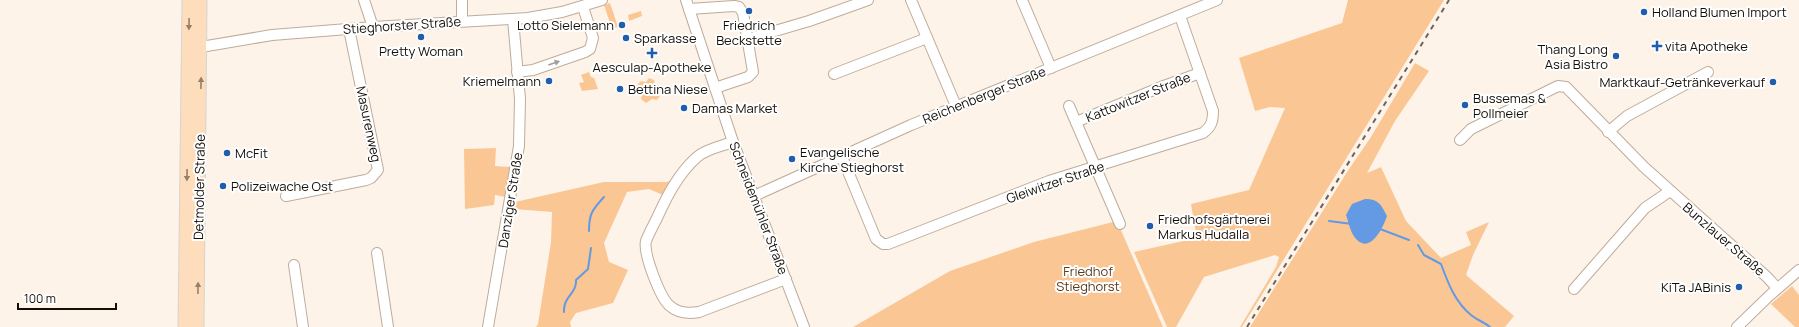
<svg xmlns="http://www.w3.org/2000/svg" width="1799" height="327" font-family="Manrope,sans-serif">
	<rect width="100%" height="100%" fill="#fef3e8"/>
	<g fill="#fac794">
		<polygon points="1348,0 1444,0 1242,327 1240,327 1276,267 1279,257 1275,255 1204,277 1176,327 1167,327 1134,252 1197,238 1191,204 1249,190 1285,108 1270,107 1255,111 1239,58 1342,23"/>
		<polygon points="610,3 618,27 612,29 604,5"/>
		<polygon points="641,11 642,16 629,21 628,15"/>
		<polygon points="1415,63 1429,71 1395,121 1367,173 1381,167 1406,221 1441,258 1471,245 1466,232 1489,222 1473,255 1466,275 1514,316 1505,327 1250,327 1349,169 1371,137"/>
		<polygon points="589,72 591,77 594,78 598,89 582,91 579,83 584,82 581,75"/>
		<polygon points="649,78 654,80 656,89 660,96 657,100 652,99 646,103 641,99 642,93 637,85 641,81 646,82"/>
		<polygon points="496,148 495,166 511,167 506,197 495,195 494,205 465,209 464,149"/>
		<polygon points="671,180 663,195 649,189 627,192 604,243 609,262 628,270 613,303 576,313 570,322 571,327 536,327 538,324 551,242 552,212 514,209 515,202 604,182 667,182"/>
		<polygon points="1117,221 1163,327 853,327 950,271 1034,242"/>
		<polygon points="1792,286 1799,295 1799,327 1795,327 1771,304"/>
	</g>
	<path fill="#6499e3" d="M 1365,199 C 1378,199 1381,204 1387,216 C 1382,231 1367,259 1352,233 C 1349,227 1348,220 1346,215 L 1352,204 Z"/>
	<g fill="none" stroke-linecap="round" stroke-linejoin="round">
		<g stroke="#6499e3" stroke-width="2">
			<polyline points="1329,221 1352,224"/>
			<polyline points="1380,229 1409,240"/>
			<path d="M 589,231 C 589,214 592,210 604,197"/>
			<path d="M 1418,245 L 1424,255 L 1441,264 C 1448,283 1455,302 1471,315 C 1477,320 1484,322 1490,327"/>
			<path d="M 564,312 C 563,296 577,294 576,280 L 588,269 L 591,248"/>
		</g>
		<g stroke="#beac9b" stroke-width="12">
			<g id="minor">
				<polyline points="364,0 373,27"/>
				<polyline points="462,0 462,21"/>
				<polyline points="686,0 733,142 804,327"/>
				<polyline points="911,0 956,106"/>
				<polyline points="1022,0 1051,68"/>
				<polyline points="689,9 734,6 739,7 743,13 753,72 748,77 715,88"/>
				<polyline points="748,39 809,21 868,0"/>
				<polyline points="201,47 272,35 373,27 528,18 562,12 602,0"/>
				<polyline points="517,72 533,70 585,52 590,49 593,38 583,7"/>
				<polyline points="834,74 927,38"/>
				<polyline points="1069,106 1120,224"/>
				<polyline points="1076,122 1161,87 1200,73"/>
				<polyline points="1608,132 1627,116 1708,72"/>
				<polyline points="1460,140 1471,129 1558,86 1566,87 1644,167 1767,277 1777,288"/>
				<path d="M 733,142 C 722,146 706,149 697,157 C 678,174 667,196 657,218 C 653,226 649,233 646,241 C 643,253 660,298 670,306 C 678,313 688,314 699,312 L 786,279"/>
				<path d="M 842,157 L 876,239 L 883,244 L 888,244 L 1049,181 L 1203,133 C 1211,127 1213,122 1213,111 L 1180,16"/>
				<polyline points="286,196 366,180 371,178 378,170 349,29"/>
				<polyline points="754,196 911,125 1217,0"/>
				<polyline points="377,253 388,327"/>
				<polyline points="294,265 303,327"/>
				<polyline points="1574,289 1645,208 1670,191"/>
				<polyline points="488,327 519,146 520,99 513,19"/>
				<polyline points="1737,327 1769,296 1799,270"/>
			</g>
		</g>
		<g stroke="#d5d4d3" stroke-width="15">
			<g id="major">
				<polyline points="185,327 189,0"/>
				<polyline points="197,327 200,0"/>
			</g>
		</g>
		<use href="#minor" stroke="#fff" stroke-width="10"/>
		<use href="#major" stroke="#fdddbc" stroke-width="13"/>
		<polyline stroke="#6c645c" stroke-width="2" stroke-dasharray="5 5" stroke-linecap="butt" points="1247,327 1449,0"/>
	</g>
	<defs><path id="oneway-solid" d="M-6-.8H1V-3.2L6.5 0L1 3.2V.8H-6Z"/></defs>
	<g fill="#94806b">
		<use href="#oneway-solid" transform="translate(189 24) rotate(91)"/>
		<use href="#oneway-solid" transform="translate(201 83) rotate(-89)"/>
		<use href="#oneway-solid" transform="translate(187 175) rotate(91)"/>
		<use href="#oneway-solid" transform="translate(198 288) rotate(-89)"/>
	</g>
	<use fill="#a19f9c" href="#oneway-solid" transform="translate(554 63) rotate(-19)"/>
	<g fill="#1f5dae" stroke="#fff" stroke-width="1.5">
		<circle cx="749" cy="11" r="4"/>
		<circle cx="1644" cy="12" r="4"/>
		<circle cx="622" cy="25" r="4"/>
		<circle cx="421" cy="37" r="4"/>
		<circle cx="626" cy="38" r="4"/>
		<path d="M1655 40h4v4h4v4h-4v4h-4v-4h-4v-4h4z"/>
		<path d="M650 47h4v4h4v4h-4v4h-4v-4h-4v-4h4z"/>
		<circle cx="1616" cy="56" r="4"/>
		<circle cx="549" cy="81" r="4"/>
		<circle cx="1773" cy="82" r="4"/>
		<circle cx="620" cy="89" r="4"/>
		<circle cx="1465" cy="105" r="4"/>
		<circle cx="684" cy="108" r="4"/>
		<circle cx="227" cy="153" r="4"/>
		<circle cx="792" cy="159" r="4"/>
		<circle cx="223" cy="186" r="4"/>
		<circle cx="1150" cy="226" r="4"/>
		<circle cx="1739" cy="287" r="4"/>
	</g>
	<g text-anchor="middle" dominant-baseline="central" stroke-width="4" stroke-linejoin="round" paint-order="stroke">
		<g font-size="13" fill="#140e08" stroke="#fff" text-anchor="start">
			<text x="1652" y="12">Holland Blumen Import</text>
			<text x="614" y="25" text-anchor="end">Lotto Sielemann</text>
			<text x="749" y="25" text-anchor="middle">Friedrich<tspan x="749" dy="15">Beckstette</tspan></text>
			<text x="634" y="38">Sparkasse</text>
			<text x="1665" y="46">vita Apotheke</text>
			<text x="1608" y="49" text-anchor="end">Thang Long<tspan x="1608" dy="15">Asia Bistro</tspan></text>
			<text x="421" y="51" text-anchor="middle">Pretty Woman</text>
			<text x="652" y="67" text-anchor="middle">Aesculap-Apotheke</text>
			<text x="541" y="81" text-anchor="end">Kriemelmann</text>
			<text x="1765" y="82" text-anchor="end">Marktkauf-Getränkeverkauf</text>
			<text x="628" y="89">Bettina Niese</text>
			<text x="1473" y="98">Bussemas &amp;<tspan x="1473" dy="15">Pollmeier</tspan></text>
			<text x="692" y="108">Damas Market</text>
			<text x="800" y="152">Evangelische<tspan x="800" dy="15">Kirche Stieghorst</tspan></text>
			<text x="235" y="153">McFit</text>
			<text x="231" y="186">Polizeiwache Ost</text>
			<text x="1158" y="219">Friedhofsgärtnerei<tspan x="1158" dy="15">Markus Hudalla</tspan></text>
			<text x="1731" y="287" text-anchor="end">KiTa JABinis</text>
		</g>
		<g font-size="13" fill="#140e08" stroke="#fff">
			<text transform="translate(402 25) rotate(-4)">Stieghorster Straße</text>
			<text transform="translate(984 95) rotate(-22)">Reichenberger Straße</text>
			<text transform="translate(1138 97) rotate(-22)">Kattowitzer Straße</text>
			<text transform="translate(369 124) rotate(78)">Masurenweg</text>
			<text transform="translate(1055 182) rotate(-19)">Gleiwitzer Straße</text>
			<text transform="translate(199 187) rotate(-89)">Detmolder Straße</text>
			<text transform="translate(510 200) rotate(-81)">Danziger Straße</text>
			<text transform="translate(759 208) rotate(69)">Schneidemühler Straße</text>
			<text transform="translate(1724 239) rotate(41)">Bunzlauer Straße</text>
		</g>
		<g font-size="13" fill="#583b1b" stroke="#fff">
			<text x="1088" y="271">Friedhof<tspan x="1088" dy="15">Stieghorst</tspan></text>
		</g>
	</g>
	<path d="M18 303v6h98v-6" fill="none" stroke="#140e08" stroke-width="2"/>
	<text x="24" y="303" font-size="12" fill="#140e08" stroke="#ffffff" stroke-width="3" paint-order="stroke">100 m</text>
</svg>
